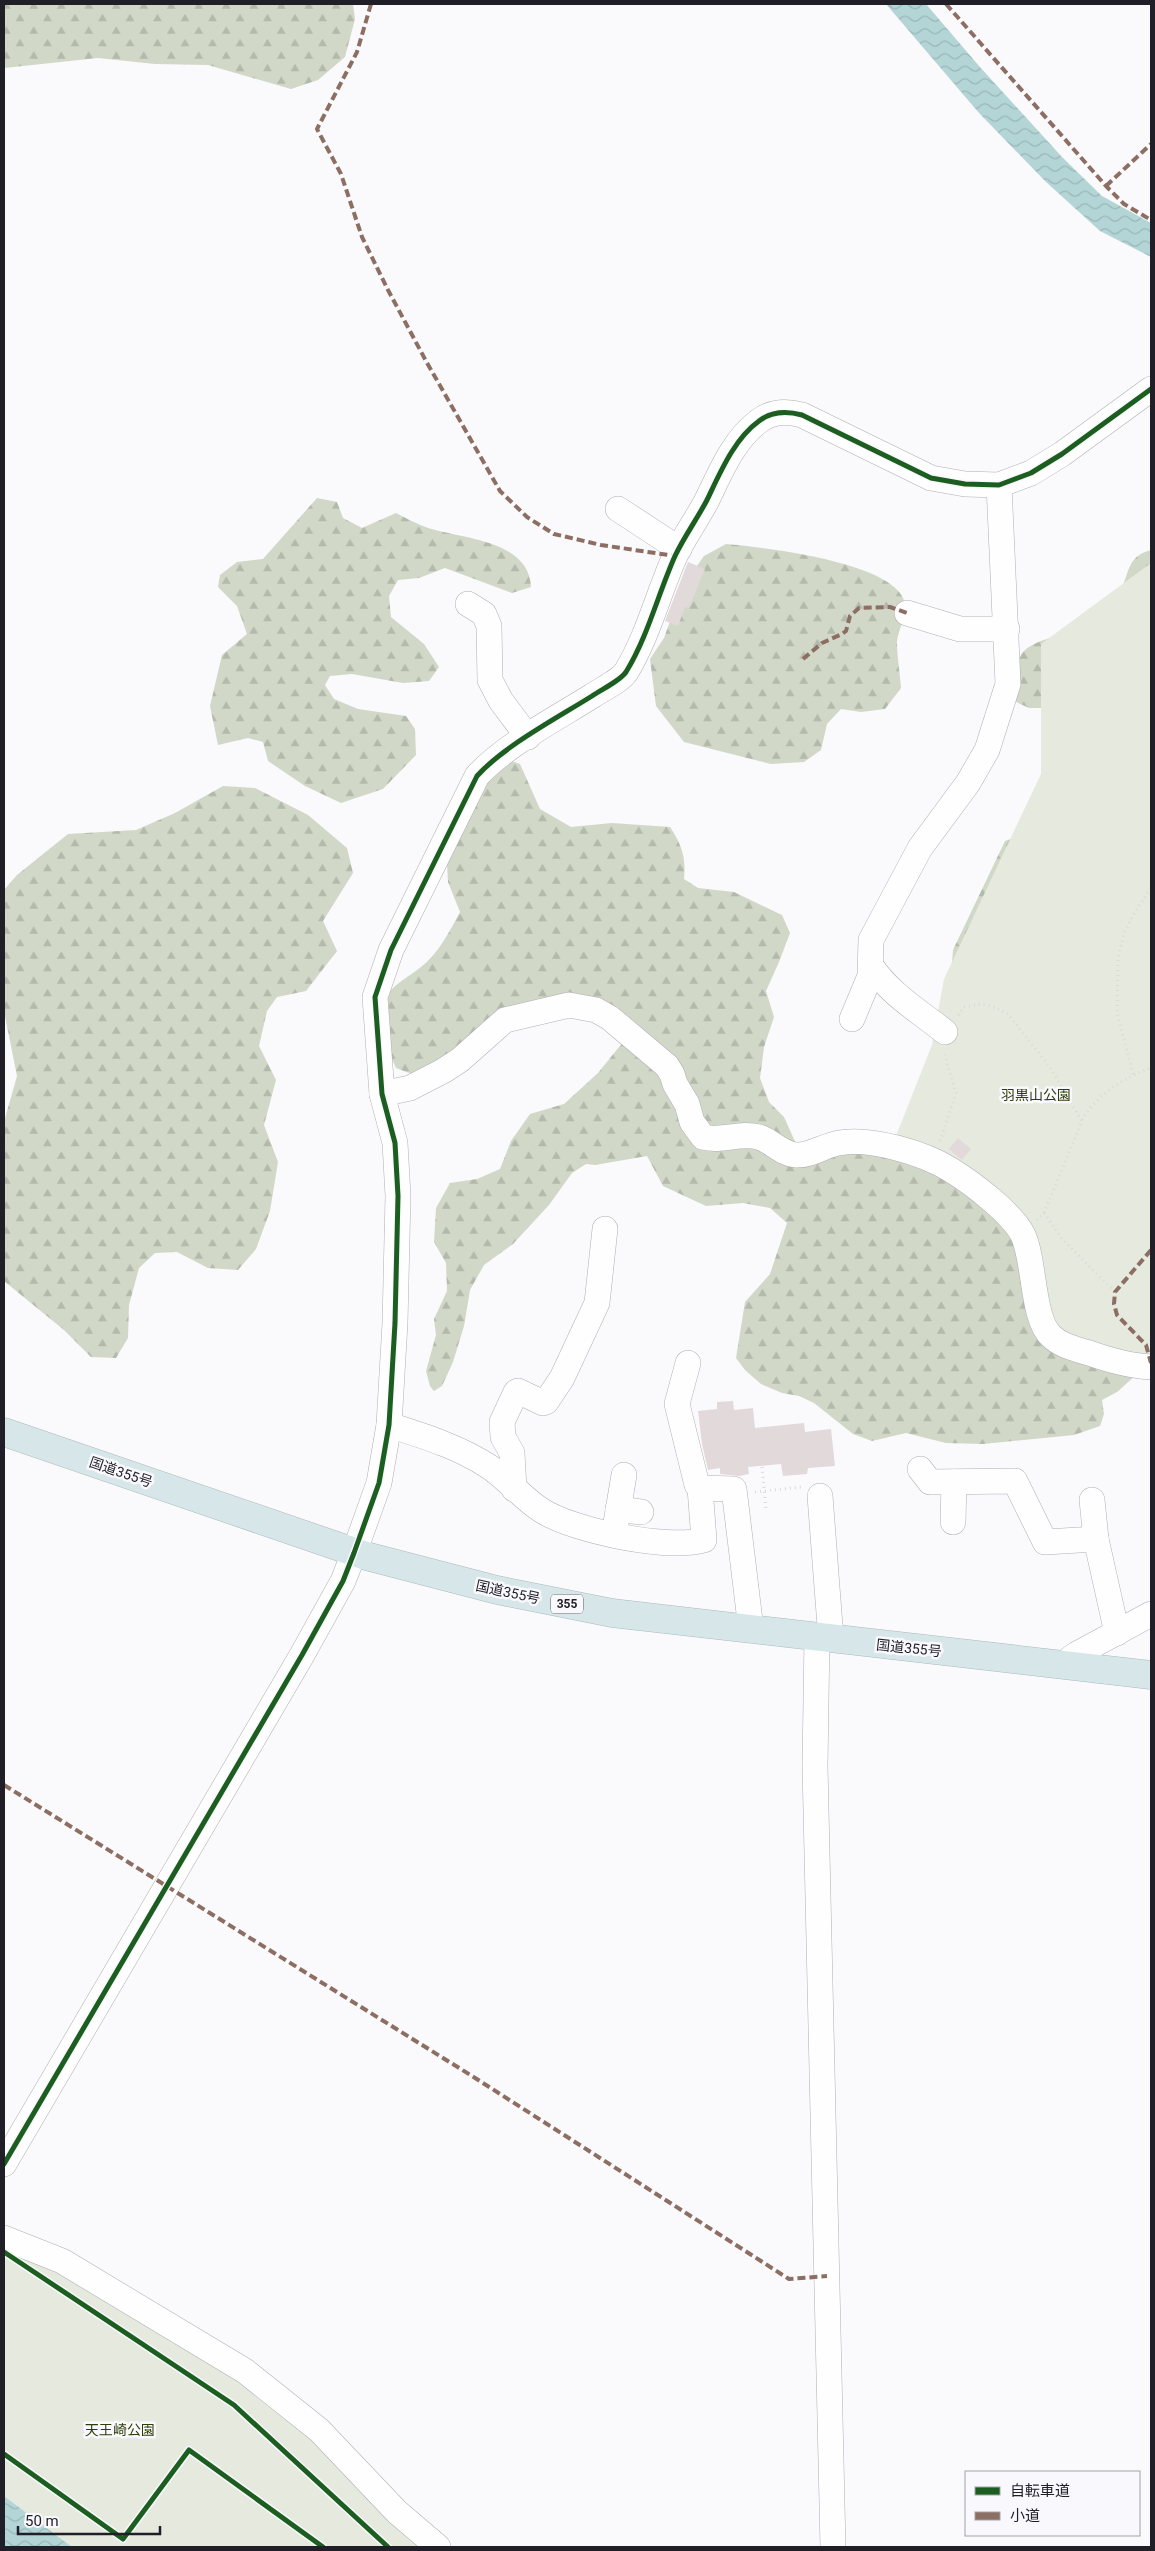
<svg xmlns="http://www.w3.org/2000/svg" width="1155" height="2551" font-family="Roboto,'Noto Sans JP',sans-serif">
	<defs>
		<pattern id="forest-firs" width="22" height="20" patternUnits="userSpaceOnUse" patternTransform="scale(1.25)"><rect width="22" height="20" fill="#d1d8c7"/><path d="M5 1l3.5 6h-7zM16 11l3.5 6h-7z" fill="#b3b9ab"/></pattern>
		<pattern id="water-waves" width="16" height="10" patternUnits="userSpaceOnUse" patternTransform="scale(1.25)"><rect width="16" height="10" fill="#b4d5d6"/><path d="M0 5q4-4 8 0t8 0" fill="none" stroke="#9ab6b8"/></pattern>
	</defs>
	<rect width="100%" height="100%" fill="#faf9fc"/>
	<g fill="url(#forest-firs)">
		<polygon points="4,4 353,4 355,19 345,57 318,80 291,89 208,65 155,64 98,58 4,68"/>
		<path d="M 317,498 L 337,502 L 343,518 L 362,528 L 396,513 C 406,518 417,524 428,528 C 463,539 529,540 531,587 L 512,593 L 445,568 L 419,578 L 398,580 L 389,596 L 391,617 L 424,644 L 439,667 L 429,681 L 403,683 L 352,674 L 330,676 L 325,685 L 334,699 L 358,709 L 406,716 L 415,729 L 416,755 L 383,789 L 341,803 L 305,786 L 268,761 L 263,742 L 248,738 L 218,745 L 210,706 L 222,655 L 247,634 L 237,606 L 218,587 L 220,575 L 237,562 L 263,559 Z"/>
		<path d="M 726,544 C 761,547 899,562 905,604 C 907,617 898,629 897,642 C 897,657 900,673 901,688 L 885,709 L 861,712 L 841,709 L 827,724 L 821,750 L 804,762 L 771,764 L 684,742 L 656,706 L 650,659 L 664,638 L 677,602 L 692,573 L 704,556 Z"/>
		<path d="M 1151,550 L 1151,1148 L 1136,1375 L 1117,1392 L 1102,1400 L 1104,1414 L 1100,1426 L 1074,1435 L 983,1444 L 946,1443 L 906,1433 L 872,1441 L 853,1434 L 814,1403 L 799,1396 L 782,1393 L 761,1384 L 745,1370 L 736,1358 L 745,1302 L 770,1274 L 787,1223 L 770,1208 L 743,1203 L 706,1206 L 663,1186 L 647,1156 L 595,1165 L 586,1164 L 572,1173 L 549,1205 L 513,1244 L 484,1265 L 470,1290 L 464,1326 L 453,1362 L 442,1386 L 434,1391 L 430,1386 L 426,1371 L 436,1335 L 434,1319 L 447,1291 L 446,1263 L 434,1242 L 436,1208 L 450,1183 L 477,1179 L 500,1169 L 511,1141 L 530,1114 L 564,1104 L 598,1073 L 623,1042 L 580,996 L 412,1074 L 396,1068 L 389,1052 L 382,1001 C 396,982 403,981 421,967 C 438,954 450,931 460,912 L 448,882 L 447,863 L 478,788 L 506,759 L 520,764 L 540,809 L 571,827 L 612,823 L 670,827 C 682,845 686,857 684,879 L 698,888 L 734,892 L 782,915 L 790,933 L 779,962 L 766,991 L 774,1017 L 764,1047 L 760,1078 L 769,1102 L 784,1117 L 797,1146 L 921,1146 L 951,976 L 953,950 L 1005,841 L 1043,828 L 1054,708 L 1029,708 L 1014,701 C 1014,686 1014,668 1021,655 C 1030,640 1058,638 1072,629 C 1081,624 1116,598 1120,591 C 1130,575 1125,557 1151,550 Z"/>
		<polygon points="223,786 255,788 308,815 347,848 353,873 323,921 337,951 306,991 277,997 267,1011 259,1046 276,1080 264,1125 278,1162 270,1211 256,1249 238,1270 208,1268 177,1252 155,1253 139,1268 129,1305 128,1338 116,1358 91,1357 64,1330 4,1281 4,1122 17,1076 4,1011 4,890 17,875 68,834 136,830 175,813"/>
	</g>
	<g fill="#e5e9de">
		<polygon points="1151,563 1151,1361 1081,1342 1048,1321 1002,1215 894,1141 932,1045 944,979 1041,774 1041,644"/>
		<polygon points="4,2238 245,2371 432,2547 72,2547 4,2496"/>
	</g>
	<g fill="url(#water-waves)">
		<polygon points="886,4 926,4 979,66 1062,157 1102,196 1151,223 1151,257 1100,231 1045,181 979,113"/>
		<polygon points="4,2496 72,2547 4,2547"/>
	</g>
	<g fill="#e2d9da">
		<polygon points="688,562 705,569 689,608 685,607 678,626 665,621"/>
		<polygon points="958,1138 971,1149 962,1160 949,1149"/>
		<polygon points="733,1401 734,1410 753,1408 755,1428 804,1423 805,1432 831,1429 835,1466 808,1468 807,1474 783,1476 781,1464 748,1467 749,1474 739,1476 720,1474 720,1468 708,1470 702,1444 698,1411 717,1409 717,1402"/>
	</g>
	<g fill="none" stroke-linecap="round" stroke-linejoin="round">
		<g stroke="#b0aeb4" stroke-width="26">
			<g id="minor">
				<polyline points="618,509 679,549"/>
				<polyline points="468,604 484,614 489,626 490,680 501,701 528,737"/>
				<polyline points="907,613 960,629 1007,629"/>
				<path d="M 871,966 C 891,995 919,1011 945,1032"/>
				<polyline points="852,1019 870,976 871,940 920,848 968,783 987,750 1008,684 999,485"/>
				<path d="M 382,1094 L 410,1088 L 443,1071 L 460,1060 L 505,1020 L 569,1005 L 596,1010 L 610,1018 L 667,1066 L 672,1074 L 675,1084 L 687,1104 L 692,1122 L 703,1137 C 723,1142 739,1132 759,1137 C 772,1141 781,1154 796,1155 C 810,1156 825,1145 839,1143 C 870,1137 924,1153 951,1170 C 972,1183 1012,1213 1023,1235 C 1035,1261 1032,1319 1051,1336 C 1061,1346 1076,1349 1089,1353 C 1109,1360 1129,1366 1151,1367"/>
				<polyline points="688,1363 677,1404 697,1485 700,1488"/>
				<path d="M 389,1425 C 423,1436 457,1446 488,1466 C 507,1478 522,1498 541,1510 C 573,1531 667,1550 704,1540 L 700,1488 L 734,1489 L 751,1629"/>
				<polyline points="920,1469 930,1482 1015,1481 1045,1542 1096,1539 1117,1633"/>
				<polyline points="514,1489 512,1453 503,1437 502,1422 516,1392 518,1391 543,1403 546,1402 562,1378 597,1303 605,1229"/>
				<polyline points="820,1496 831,1639"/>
				<polyline points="1092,1500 1096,1539"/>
				<polyline points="618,1509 641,1512"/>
				<polyline points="953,1522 954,1482"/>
				<polyline points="614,1535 624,1475"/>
				<polyline points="817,1637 815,1766 833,2547"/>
				<polyline points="1068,1666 1071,1658 1077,1654 1151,1614"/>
				<path d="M 4,2164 L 302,1655 L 343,1581 L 354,1553 L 379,1483 L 389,1425 L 395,1323 L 398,1196 L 395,1143 L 382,1094 L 375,997 L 391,950 L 477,776 C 504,746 557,718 592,696 C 602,689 620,681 626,672 C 648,636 658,594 675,556 C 684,537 697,519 707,500 C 720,473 734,439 759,421 C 772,411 787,411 802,415 L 931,478 L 965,484 L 999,485 L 1031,473 L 1062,454 L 1151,389"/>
				<polyline points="4,2238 62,2261 245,2371 319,2430 397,2512 438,2547"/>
			</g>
		</g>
		<g stroke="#aab9bd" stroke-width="29">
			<polyline id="highway" points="4,1432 366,1556 497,1590 612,1613 1151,1675"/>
		</g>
		<g stroke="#dadada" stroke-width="3" stroke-dasharray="1 4" stroke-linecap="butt">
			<polyline points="958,1015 964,1007 980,1004 994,1007 1008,1014 1049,1066 1082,1121 1044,1213 1037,1220"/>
			<polyline points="1133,1074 1117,1013 1118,958 1124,933 1135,912 1151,888"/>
			<path d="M 1082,1120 C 1095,1096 1126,1076 1151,1068"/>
			<polyline points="940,1141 956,1093 944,1052"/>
			<polyline points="1044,1213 1062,1239 1115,1292"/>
			<polyline points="762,1467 766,1509"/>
			<polyline points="755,1492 801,1487"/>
		</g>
		<use href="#minor" stroke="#fefeff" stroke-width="25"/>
		<use href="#highway" stroke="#d7e7e9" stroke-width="28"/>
		<g stroke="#8d6e63" stroke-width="4" stroke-dasharray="8 4" stroke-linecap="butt">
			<polyline points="371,4 357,52 317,129 341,174 362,237 388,290 426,361 500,491 527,517 554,534 601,545 675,556"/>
			<polyline points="946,4 1106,186 1124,204 1151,220"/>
			<polyline points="1106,186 1151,144"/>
			<polyline points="803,659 822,643 842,634 846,631 850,616 859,608 890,607 907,613"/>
			<polyline points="1151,1250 1115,1292 1114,1304 1117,1315 1146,1345 1151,1363"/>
			<polyline points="4,1785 472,2076 789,2279 827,2276"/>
		</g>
		<g stroke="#f9f8fd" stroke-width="8">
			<g id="cycleway">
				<path d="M 4,2164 L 302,1655 L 343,1581 L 354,1553 L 379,1483 L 389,1425 L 395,1323 L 398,1196 L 395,1143 L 382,1094 L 375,997 L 391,950 L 477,776 C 504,746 557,718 592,696 C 602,689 620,681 626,672 C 648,636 658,594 675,556 C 684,537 697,519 707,500 C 720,473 734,439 759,421 C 772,411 787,411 802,415 L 931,478 L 965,484 L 999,485 L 1031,473 L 1062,454 L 1151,389"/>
				<polyline points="4,2252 234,2405 388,2547"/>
				<polyline points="4,2454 123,2539 189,2450 323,2547"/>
			</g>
		</g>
		<use href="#cycleway" stroke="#1b5e20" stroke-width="5"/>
	</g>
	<g text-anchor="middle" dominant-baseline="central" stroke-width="5" stroke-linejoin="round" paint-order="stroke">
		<rect fill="#f9f8fd" stroke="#615f67" stroke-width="1" x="551" y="1594.5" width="32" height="19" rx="4"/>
		<g font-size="12" font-weight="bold" fill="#201e27">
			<text x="567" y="1604">355</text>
		</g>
		<g font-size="14" fill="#2d3d06" stroke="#f9f8fd">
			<text x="1036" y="1095">羽黒山公園</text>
			<text x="120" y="2430">天王崎公園</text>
		</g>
		<g font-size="14" fill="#201e27" stroke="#f9f8fd">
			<text transform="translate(121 1472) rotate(19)">国道355号</text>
			<text transform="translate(508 1592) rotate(12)">国道355号</text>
			<text transform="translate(909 1648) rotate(6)">国道355号</text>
		</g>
	</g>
	<rect width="1155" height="2551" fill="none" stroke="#201e27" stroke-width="10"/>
	<rect x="965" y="2471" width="175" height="65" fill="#f9f8fd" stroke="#a2a1a7"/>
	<rect x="975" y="2487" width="25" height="8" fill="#1b5e20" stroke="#a2a1a7"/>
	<text x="1010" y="2496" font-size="15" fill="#201e27">自転車道</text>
	<rect x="975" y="2512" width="25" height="8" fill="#8d6e63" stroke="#a2a1a7"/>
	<text x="1010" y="2521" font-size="15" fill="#201e27">小道</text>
	<path d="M18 2526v8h142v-8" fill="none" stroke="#201e27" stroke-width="2.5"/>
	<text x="25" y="2526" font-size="15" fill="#201e27" stroke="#f9f8fd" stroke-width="4" paint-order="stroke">50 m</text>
</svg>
